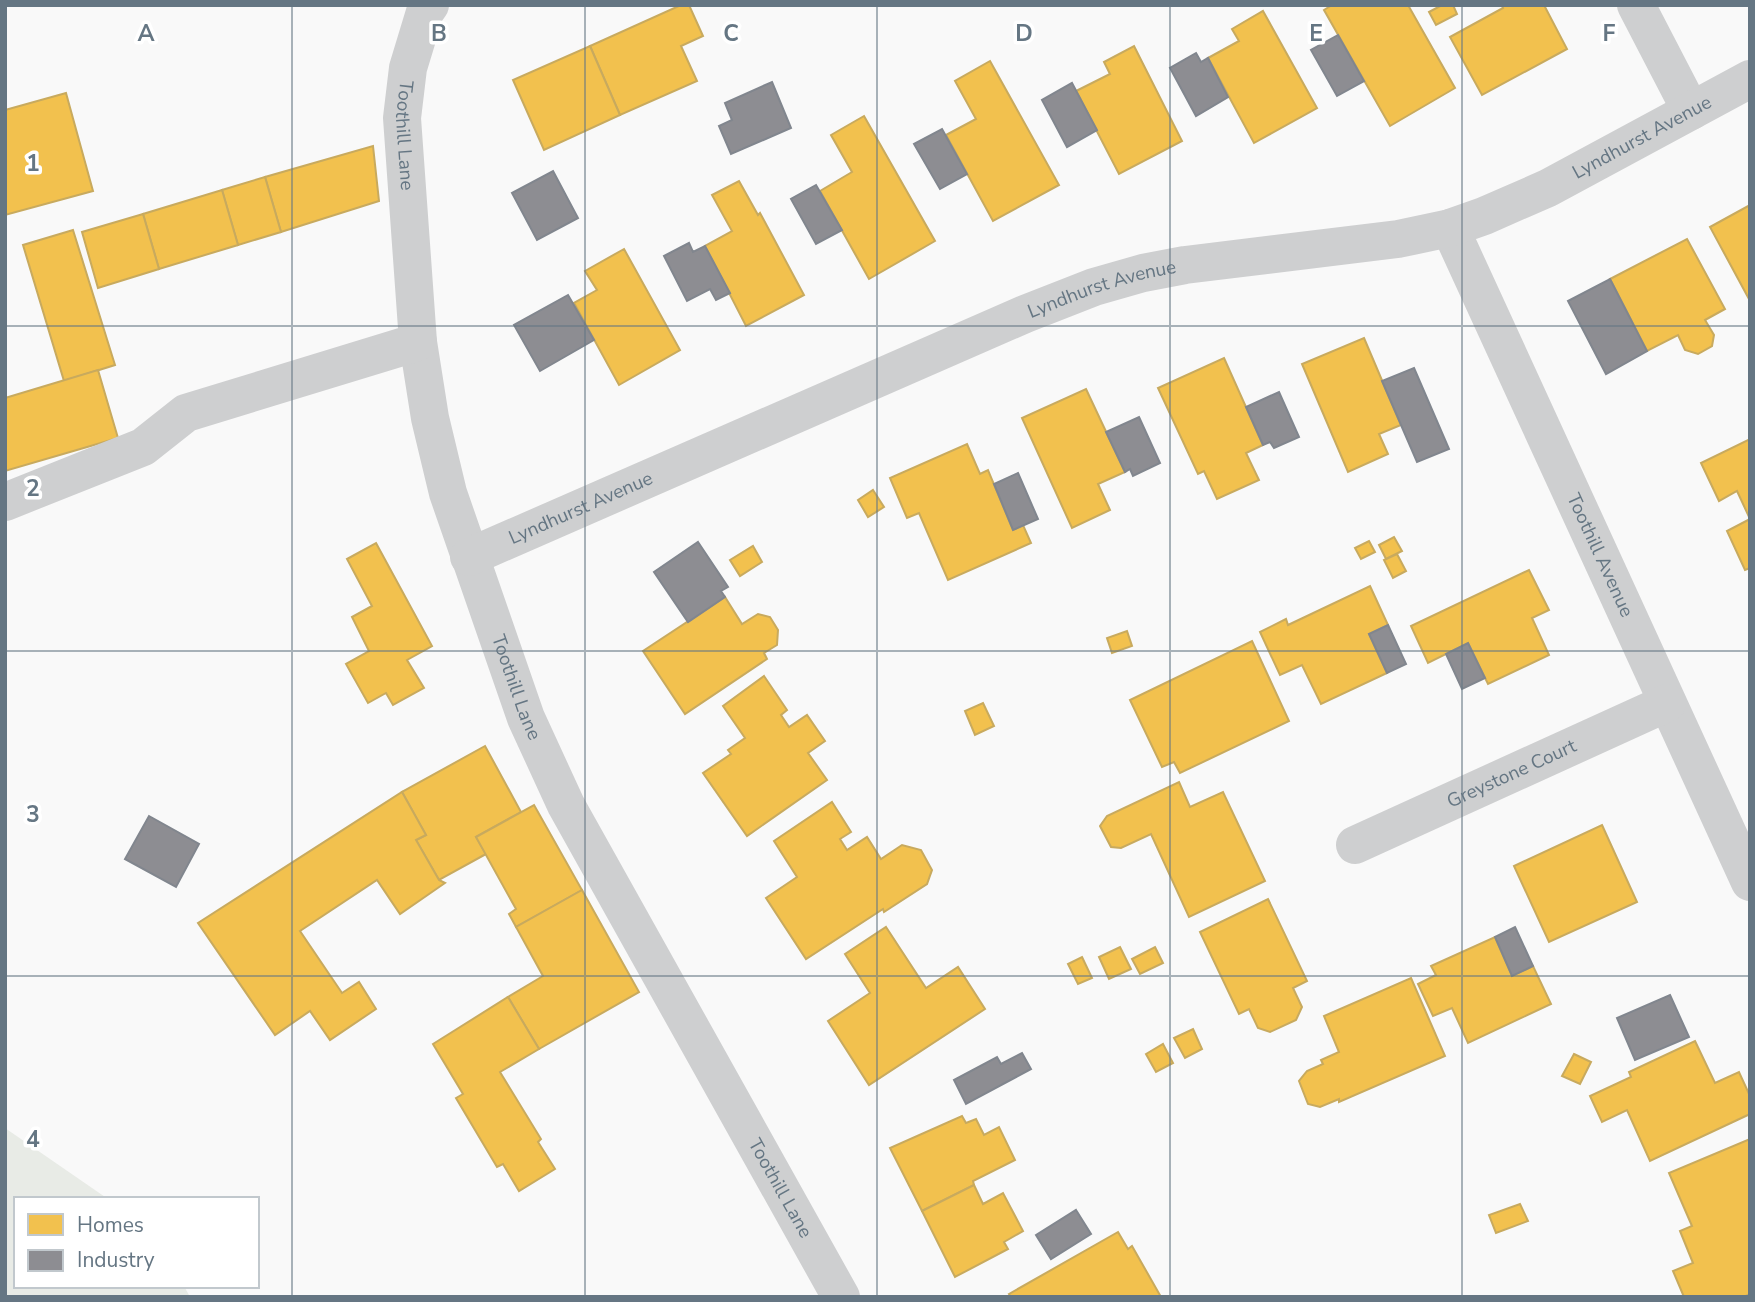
<svg xmlns="http://www.w3.org/2000/svg" width="1755" height="1302" font-family="'Nunito Sans',sans-serif">
	<rect width="100%" height="100%" fill="#f9f9f9"/>
	<polygon fill="#e8ebe6" points="5,1128 108,1199 16,1199 16,1286 184,1286 190,1297 5,1297"/>
	<g fill="#f2c14e" stroke="#c8aa5e" stroke-width="2">
		<polygon points="681,5 689,5 703,36 681,46 697,81 620,115 590,46"/>
		<polygon points="1332,5 1408,5 1455,88 1390,126 1324,10"/>
		<polygon points="1442,5 1453,5 1457,14 1436,25 1429,12"/>
		<polygon points="1502,5 1544,5 1567,49 1482,95 1450,37 1503,8"/>
		<polygon points="1263,11 1317,108 1254,143 1208,58 1239,41 1232,29"/>
		<polygon points="590,46 620,115 544,150 513,80"/>
		<polygon points="1134,46 1182,141 1119,174 1076,91 1110,74 1104,62"/>
		<polygon points="990,61 1059,185 993,221 946,135 976,119 955,81"/>
		<polygon points="66,93 93,191 5,215 5,110"/>
		<polygon points="864,116 935,241 869,279 820,191 852,172 831,135"/>
		<polygon points="373,146 379,201 281,232 265,177"/>
		<polygon points="265,177 281,232 238,245 222,190"/>
		<polygon points="739,181 758,215 760,213 804,295 746,326 705,246 732,231 712,195"/>
		<polygon points="222,190 238,245 159,269 143,214"/>
		<polygon points="1750,205 1750,298 1749,299 1710,227"/>
		<polygon points="143,214 159,269 98,288 82,232"/>
		<polygon points="73,230 115,365 64,381 23,245"/>
		<polygon points="1687,239 1725,309 1705,320 1714,335 1712,346 1698,354 1685,350 1678,335 1647,351 1610,279"/>
		<polygon points="624,249 680,350 619,385 574,303 597,290 585,271"/>
		<polygon points="1364,338 1401,425 1379,434 1388,454 1348,472 1302,364"/>
		<polygon points="1224,358 1263,445 1246,453 1259,480 1217,499 1204,471 1198,474 1158,388"/>
		<polygon points="98,370 118,438 5,471 5,398"/>
		<polygon points="1086,389 1125,472 1098,484 1110,510 1072,528 1022,418"/>
		<polygon points="1750,439 1750,519 1737,491 1719,501 1701,463"/>
		<polygon points="967,444 980,474 988,470 1013,530 1023,525 1031,543 948,580 919,513 907,518 890,478"/>
		<polygon points="873,490 884,507 868,517 858,500"/>
		<polygon points="1750,519 1750,568 1745,570 1727,531"/>
		<polygon points="1394,537 1402,551 1386,559 1379,545"/>
		<polygon points="1369,541 1375,552 1361,559 1355,548"/>
		<polygon points="376,543 432,646 407,660 424,688 393,705 386,693 368,703 346,664 369,651 352,617 372,606 347,559"/>
		<polygon points="753,546 762,562 740,576 730,560"/>
		<polygon points="1397,554 1406,571 1393,578 1384,560"/>
		<polygon points="1529,570 1549,610 1532,618 1549,655 1488,684 1468,643 1428,663 1411,626"/>
		<polygon points="1370,586 1388,625 1369,634 1387,673 1321,704 1302,665 1280,675 1260,632 1286,619 1288,625"/>
		<polygon points="725,597 742,624 758,614 770,617 778,630 777,645 764,653 767,659 685,714 643,651"/>
		<polygon points="1127,631 1132,646 1112,653 1107,638"/>
		<polygon points="1252,641 1289,721 1180,773 1174,762 1162,767 1130,700"/>
		<polygon points="764,676 787,710 781,715 789,727 807,715 825,741 808,753 827,780 747,836 703,773 731,754 728,750 745,738 723,706"/>
		<polygon points="983,703 994,726 975,735 965,711"/>
		<polygon points="485,746 521,812 476,837 486,854 439,880 416,840 426,835 402,792"/>
		<polygon points="1179,782 1190,807 1223,792 1265,881 1189,917 1151,834 1121,848 1111,847 1100,826 1107,816"/>
		<polygon points="402,792 426,835 416,840 439,880 445,883 400,914 377,880 300,931 342,993 359,982 376,1009 330,1040 310,1011 275,1035 198,923"/>
		<polygon points="832,802 851,832 840,839 847,850 867,837 881,859 902,845 921,850 932,870 927,884 884,912 883,909 806,959 766,898 797,877 774,841"/>
		<polygon points="534,805 582,890 516,927 509,914 516,909 476,837"/>
		<polygon points="1602,825 1637,902 1549,942 1514,866"/>
		<polygon points="582,890 639,992 539,1049 508,997 543,976 516,927"/>
		<polygon points="1268,899 1307,981 1293,988 1302,1007 1296,1020 1270,1032 1258,1028 1249,1009 1239,1014 1200,932"/>
		<polygon points="886,927 926,988 958,967 985,1009 869,1085 828,1021 870,993 845,954"/>
		<polygon points="1495,937 1512,976 1533,966 1551,1004 1468,1043 1452,1008 1433,1016 1418,984 1436,975 1431,966"/>
		<polygon points="1120,947 1131,969 1109,979 1099,957"/>
		<polygon points="1155,947 1163,963 1140,974 1132,959"/>
		<polygon points="1082,957 1092,978 1078,984 1068,964"/>
		<polygon points="1411,978 1445,1056 1339,1102 1339,1099 1320,1107 1308,1104 1299,1081 1307,1071 1323,1064 1321,1060 1339,1052 1324,1016"/>
		<polygon points="508,997 539,1049 500,1072 541,1139 538,1142 555,1169 519,1191 503,1164 497,1167 456,1098 463,1094 433,1044"/>
		<polygon points="1193,1029 1202,1049 1185,1058 1174,1038"/>
		<polygon points="1695,1041 1715,1083 1739,1072 1750,1096 1750,1114 1650,1161 1627,1110 1602,1122 1590,1096 1631,1077 1629,1072"/>
		<polygon points="1163,1044 1173,1063 1156,1072 1146,1054"/>
		<polygon points="1574,1054 1591,1062 1580,1084 1562,1076"/>
		<polygon points="962,1116 966,1123 976,1119 984,1135 999,1127 1015,1160 973,1181 974,1185 922,1211 890,1148"/>
		<polygon points="1750,1139 1750,1294 1744,1297 1684,1297 1673,1271 1693,1263 1680,1231 1692,1226 1669,1173"/>
		<polygon points="974,1185 983,1204 1003,1193 1023,1231 1004,1242 1008,1249 955,1277 922,1211"/>
		<polygon points="1520,1204 1528,1221 1496,1233 1489,1215"/>
		<polygon points="1118,1232 1128,1249 1132,1246 1161,1297 1011,1297 1009,1294"/>
	</g>
	<g fill="#8d8d92" stroke="#81868e" stroke-width="2">
		<polygon points="1338,35 1364,81 1337,96 1311,50"/>
		<polygon points="1196,53 1201,62 1208,58 1228,97 1196,116 1170,68"/>
		<polygon points="772,82 791,128 731,154 719,126 732,120 725,103"/>
		<polygon points="1072,83 1097,130 1067,147 1042,100"/>
		<polygon points="942,129 967,174 940,189 914,144"/>
		<polygon points="553,171 578,218 537,240 512,193"/>
		<polygon points="816,185 842,230 816,244 791,199"/>
		<polygon points="689,243 693,252 705,246 730,293 716,300 710,289 687,301 664,256"/>
		<polygon points="1610,279 1647,351 1606,374 1568,301"/>
		<polygon points="568,295 594,340 540,371 514,325"/>
		<polygon points="1414,368 1449,449 1417,462 1382,381"/>
		<polygon points="1279,392 1299,437 1274,448 1270,442 1263,445 1246,407"/>
		<polygon points="1139,417 1160,463 1133,476 1130,469 1125,472 1106,432"/>
		<polygon points="1018,473 1038,519 1013,530 994,484"/>
		<polygon points="698,542 728,587 721,591 725,597 688,622 654,572"/>
		<polygon points="1388,625 1406,664 1387,673 1369,634"/>
		<polygon points="1468,643 1485,678 1462,689 1446,654"/>
		<polygon points="149,816 199,844 176,887 125,859"/>
		<polygon points="1515,927 1533,966 1512,976 1495,937"/>
		<polygon points="1670,995 1689,1037 1635,1060 1617,1018"/>
		<polygon points="1022,1053 1031,1069 966,1104 954,1080 997,1057 1001,1064"/>
		<polygon points="1076,1210 1091,1234 1051,1259 1036,1235"/>
	</g>
	<g fill="none" stroke-linecap="round" stroke-linejoin="round">
		<g stroke="#cecfd0" stroke-width="38">
			<path id="s1" d="M 430,5 L 425,12 L 408,68 L 402,118 L 418,342 L 430,418 L 448,493 L 526,718 L 566,805 L 841,1297"/>
			<polyline points="1636,5 1691,111"/>
			<path id="s2" d="M 1450,228 L 1750,882"/>
			<polyline points="5,502 143,447 186,413 418,342"/>
			<path id="s3" d="M 469,557 L 1025,314 L 1094,287 L 1143,273 L 1185,265 L 1398,239 L 1450,228 L 1484,216 L 1548,188 L 1750,79"/>
			<path id="s4" d="M 1355,845 L 1667,703"/>
		</g>
	</g>
	<path fill="none" stroke="#657683" stroke-width="2" stroke-opacity="0.55" d="M 292,5 L 292,1297M 585,5 L 585,1297M 877,5 L 877,1297M 1170,5 L 1170,1297M 1462,5 L 1462,1297M 5,326 L 1750,326M 5,651 L 1750,651M 5,976 L 1750,976"/>
	<g text-anchor="middle" dominant-baseline="central" stroke-width="7" stroke-linejoin="round" paint-order="stroke">
		<g font-size="19" fill="#657683" stroke="#fff">
			<text stroke="none"><textPath href="#s1" startOffset="135">Toothill Lane</textPath></text>
			<text stroke="none"><textPath href="#s3" startOffset="1255">Lyndhurst Avenue</textPath></text>
			<text stroke="none"><textPath href="#s3" startOffset="688">Lyndhurst Avenue</textPath></text>
			<text stroke="none"><textPath href="#s3" startOffset="122">Lyndhurst Avenue</textPath></text>
			<text stroke="none"><textPath href="#s2" startOffset="360">Toothill Avenue</textPath></text>
			<text stroke="none"><textPath href="#s1" startOffset="702">Toothill Lane</textPath></text>
			<text stroke="none"><textPath href="#s4" startOffset="172">Greystone Court</textPath></text>
			<text stroke="none"><textPath href="#s1" startOffset="1269">Toothill Lane</textPath></text>
		</g>
	</g>
	<g font-size="23" text-anchor="middle" font-weight="bold" fill="#657683" stroke="#fff" stroke-width="7" stroke-linejoin="round" paint-order="stroke">
		<text x="146" y="41">A</text>
		<text x="439" y="41">B</text>
		<text x="731" y="41">C</text>
		<text x="1024" y="41">D</text>
		<text x="1316" y="41">E</text>
		<text x="1609" y="41">F</text>
		<text x="33" y="171">1</text>
		<text x="33" y="496">2</text>
		<text x="33" y="822">3</text>
		<text x="33" y="1147">4</text>
	</g>
	<rect width="1755" height="1302" fill="none" stroke="#657683" stroke-width="14"/>
	<rect x="14" y="1197" width="245" height="91" fill="#ffffff" stroke="#c1c8cd" stroke-width="2"/>
	<rect x="28" y="1214" width="35" height="21" fill="#f2c14e" stroke="#c1c8cd" stroke-width="2"/>
	<text x="77" y="1232" font-size="21" fill="#657683">Homes</text>
	<rect x="28" y="1250" width="35" height="21" fill="#8d8d92" stroke="#c1c8cd" stroke-width="2"/>
	<text x="77" y="1267" font-size="21" fill="#657683">Industry</text>
</svg>
